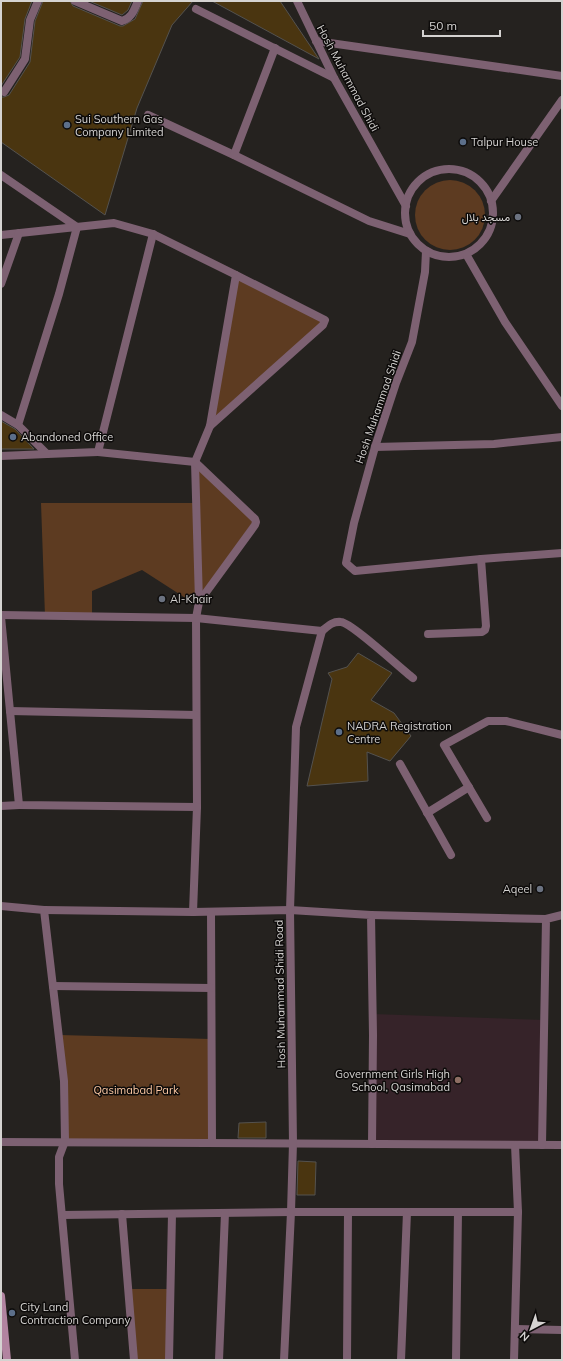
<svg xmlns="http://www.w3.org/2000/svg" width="563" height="1361" font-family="Mulish,Vazirmatn,sans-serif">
	<rect width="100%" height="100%" fill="#25221f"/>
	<polygon fill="#362329" points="373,1014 544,1020 542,1145 372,1144"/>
	<g fill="#5d3b21">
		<circle cx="450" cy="215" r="35"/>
		<polygon points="236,275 325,320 210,426"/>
		<polygon points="195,462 255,519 199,597 187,599 142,570 92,591 92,616 45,616 41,503 196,503"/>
		<polygon points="59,1035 211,1039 212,1143 65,1141"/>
		<polygon points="128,1289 170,1289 169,1360 134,1360"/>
	</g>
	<g fill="#4a3510" stroke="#54524f">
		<polygon points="1,1 32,1 25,19 20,57 1,86"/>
		<polygon points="43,1 70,1 73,6 120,26 123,26 135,19 143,1 193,1 172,25 137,108 105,215 1,142 1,97 4,97 9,95 30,62 35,21"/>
		<polygon points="89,1 132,1 128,10 122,15"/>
		<polygon points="212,1 280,1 319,59"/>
		<polygon points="1,421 15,429 34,449 1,449"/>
		<polygon points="358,653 392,673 371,700 394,713 411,736 390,761 367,752 368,781 307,786 332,679 328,673 347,667"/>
		<polygon points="266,1122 266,1138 238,1138 239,1123"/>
		<polygon points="298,1161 316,1162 315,1195 297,1195"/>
	</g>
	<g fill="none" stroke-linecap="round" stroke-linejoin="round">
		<g stroke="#7d6172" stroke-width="8">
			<path d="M 75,1 L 122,21 C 132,18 134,10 138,1"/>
			<polyline points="297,1 334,78 406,206"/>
			<polyline points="196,9 334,78"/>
			<polyline points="316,41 562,76"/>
			<polyline points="4,92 25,59 30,20 38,1"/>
			<polyline points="148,115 234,155 369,221 410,234"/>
			<polyline points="234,155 275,48"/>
			<circle cx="449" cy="213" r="44"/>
			<polyline points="1,175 77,227 59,294 18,425 1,415"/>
			<polyline points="491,201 562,100"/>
			<polyline points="1,235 114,223 153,234 236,275 210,426 195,462 199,602 196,618 197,807"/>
			<polyline points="426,251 425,272 412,342 396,383 375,447 354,523 346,563 355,571 481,559 562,553"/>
			<polyline points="466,254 505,322 562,406"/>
			<polyline points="1,284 19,233"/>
			<polyline points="18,425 47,454 98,452 153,234"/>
			<polyline points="210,426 323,325 325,320 236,275"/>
			<polyline points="375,447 494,444 562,437"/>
			<polyline points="98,452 195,462 255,519 256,522 255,525 199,602"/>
			<polyline points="1,456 47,454"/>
			<path d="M 1,615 L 196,618 L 322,631 C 328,626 333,621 341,622 C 352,623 401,669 413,678"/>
			<polyline points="1,617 19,805 197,807 193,912"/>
			<polyline points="428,634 482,632 485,630 486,626 481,559"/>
			<polyline points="10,711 196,715"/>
			<polyline points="400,764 451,855"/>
			<polyline points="1,806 19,805"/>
			<polyline points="427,813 469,787"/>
			<polyline points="487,818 444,745 488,721 506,721 562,735"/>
			<polyline points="1,906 44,910 64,1081 65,1141 59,1157 59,1184 75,1360"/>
			<polyline points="44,910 193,912 290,910 371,915 373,1035 372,1144"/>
			<polyline points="211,912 212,1143"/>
			<polyline points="371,915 546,919"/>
			<polyline points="53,986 211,988"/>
			<polyline points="1,1142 562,1145"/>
			<polyline points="542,1145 546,919 562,915"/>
			<polyline points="122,1214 134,1360"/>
			<polyline points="62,1215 291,1212 518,1212"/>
			<polyline points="516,1329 562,1330"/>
			<polyline points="169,1360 172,1214"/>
			<polyline points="219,1360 225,1213"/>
			<polyline points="284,1360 291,1212 293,1143 290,910 296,727 322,631"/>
			<polyline points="347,1360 348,1212"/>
			<polyline points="401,1360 407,1212"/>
			<polyline points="456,1360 458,1212"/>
			<polyline points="514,1360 518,1212 515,1145"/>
		</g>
		<polyline stroke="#b284a0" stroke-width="8" points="1,1296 7,1360"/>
	</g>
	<g fill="#5c6f8a" stroke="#0d0b0a" stroke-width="1.5">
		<circle cx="67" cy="125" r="4"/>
		<circle cx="463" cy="142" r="4"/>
		<circle cx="13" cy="437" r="4"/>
		<circle cx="339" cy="732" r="4"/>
		<circle cx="12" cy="1313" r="4"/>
	</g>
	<g fill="#6b7280" stroke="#0d0b0a" stroke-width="1.5">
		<circle cx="518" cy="217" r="4"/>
		<circle cx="162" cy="599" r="4"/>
		<circle cx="540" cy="889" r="4"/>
	</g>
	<circle fill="#8d6e63" stroke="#0d0b0a" stroke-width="1.5" cx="458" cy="1080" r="4"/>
	<g text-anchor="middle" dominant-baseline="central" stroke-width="3" stroke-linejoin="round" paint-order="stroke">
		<g font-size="11" fill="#d5d3d1" stroke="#0d0b0a">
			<text transform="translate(348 78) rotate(62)">Hosh Muhammad Shidi</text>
			<text transform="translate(378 407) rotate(-71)">Hosh Muhammad Shidi</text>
			<text transform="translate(280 994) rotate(-91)">Hosh Muhammad Shidi Road</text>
		</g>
		<g font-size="11" fill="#d5d3d1" stroke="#0d0b0a" text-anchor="start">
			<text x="75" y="119">Sui Southern Gas<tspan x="75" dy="13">Company Limited</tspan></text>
			<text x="471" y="142">Talpur House</text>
			<text x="510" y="217" text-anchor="end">مسجد بلال</text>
			<text x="21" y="437">Abandoned Office</text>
			<text x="170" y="599">Al-Khair</text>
			<text x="347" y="726">NADRA Registration<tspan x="347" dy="13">Centre</tspan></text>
			<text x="532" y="889" text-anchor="end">Aqeel</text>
			<text x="450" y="1074" text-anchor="end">Government Girls High<tspan x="450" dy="13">School, Qasimabad</tspan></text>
			<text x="20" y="1307">City Land<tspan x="20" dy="13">Contraction Company</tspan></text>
		</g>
		<g font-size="11" fill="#fcc8a3" stroke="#0d0b0a">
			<text x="136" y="1090">Qasimabad Park</text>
		</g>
	</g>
	<rect width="563" height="1361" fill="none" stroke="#d5d3d1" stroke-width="4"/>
	<g transform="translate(531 1329) rotate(221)" stroke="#0d0b0a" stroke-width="3" paint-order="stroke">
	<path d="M0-3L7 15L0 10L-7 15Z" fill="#d5d3d1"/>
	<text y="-6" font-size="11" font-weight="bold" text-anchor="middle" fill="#d5d3d1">N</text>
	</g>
	<path d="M423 30v6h77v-6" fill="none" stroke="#d5d3d1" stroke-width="2"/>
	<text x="429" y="30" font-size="12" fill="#d5d3d1" stroke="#0d0b0a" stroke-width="3" paint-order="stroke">50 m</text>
</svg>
